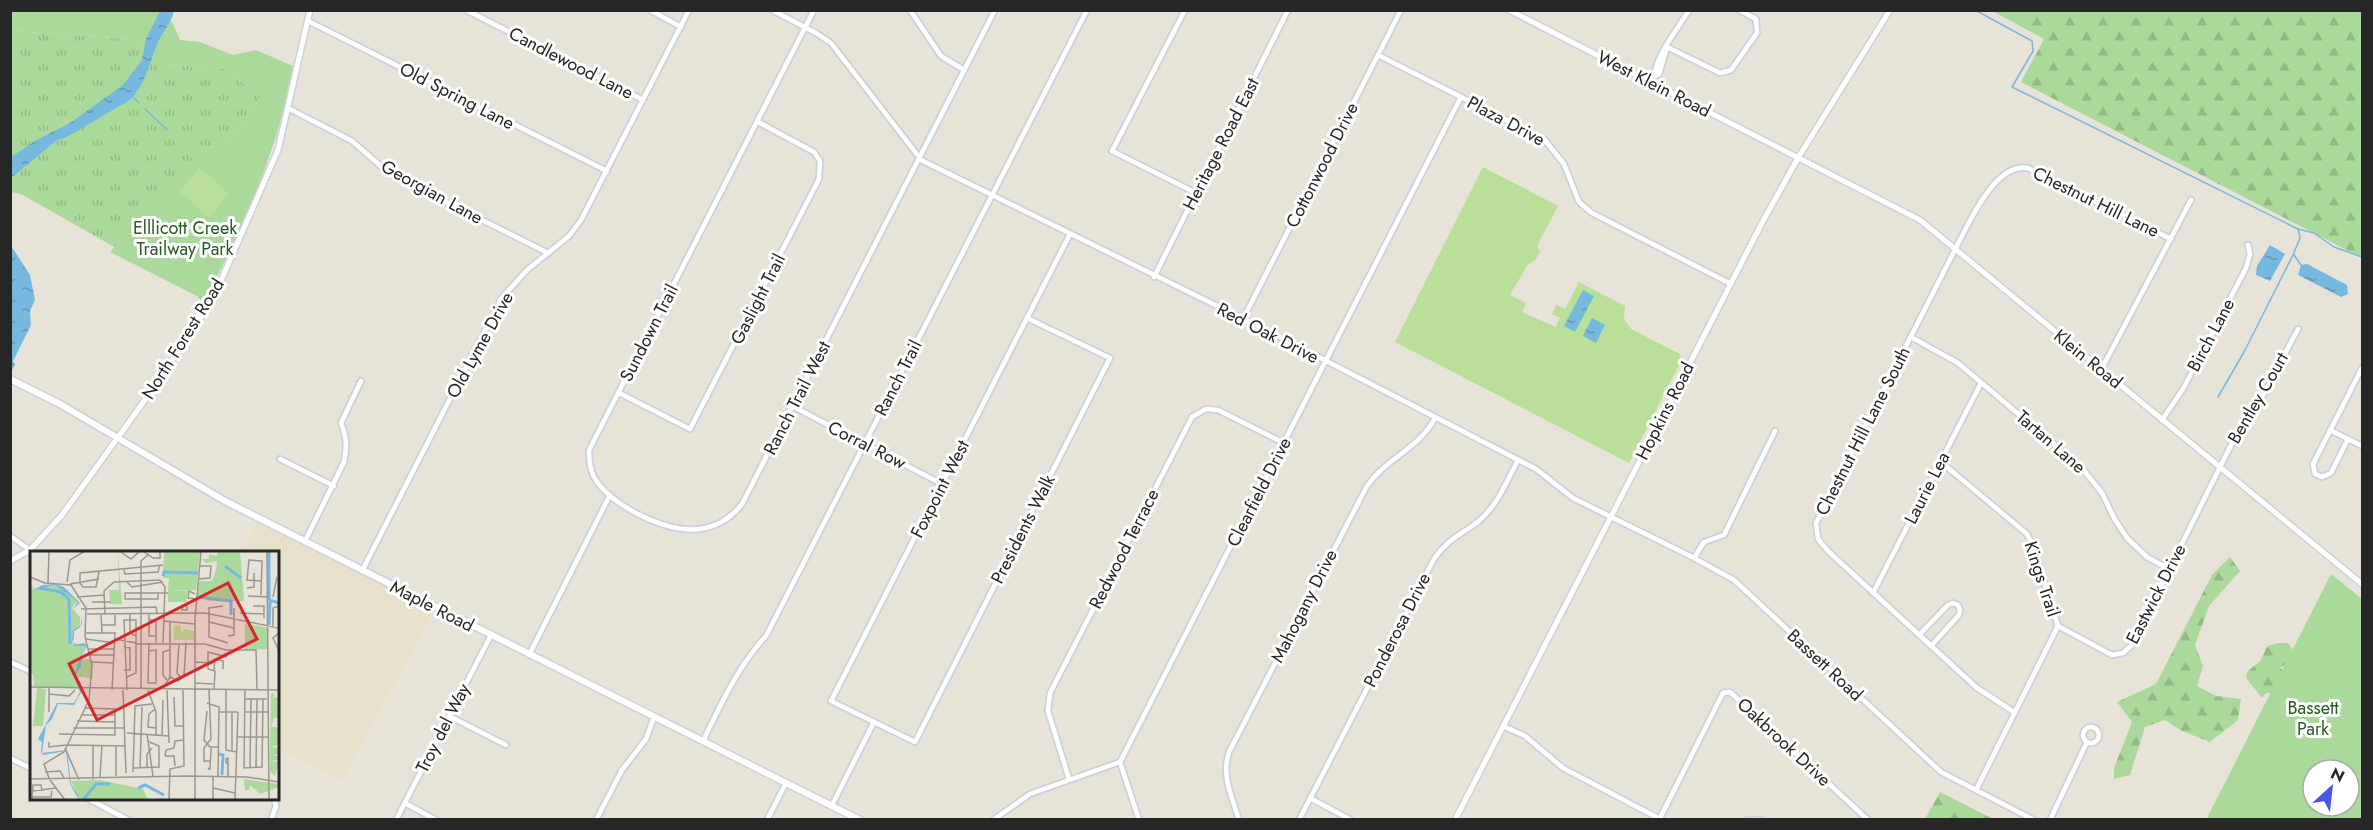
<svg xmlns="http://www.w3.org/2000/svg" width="2373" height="830" font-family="Jost,sans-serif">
	<defs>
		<pattern id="grass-tufts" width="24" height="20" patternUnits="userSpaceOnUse" patternTransform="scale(1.5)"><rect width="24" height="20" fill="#aad99b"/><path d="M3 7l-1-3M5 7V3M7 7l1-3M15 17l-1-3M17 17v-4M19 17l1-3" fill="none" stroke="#92ba85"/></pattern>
		<pattern id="forest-firs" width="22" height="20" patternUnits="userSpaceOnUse" patternTransform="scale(1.5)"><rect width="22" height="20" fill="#aad99b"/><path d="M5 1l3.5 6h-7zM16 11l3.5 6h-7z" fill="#92ba85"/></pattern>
		<pattern id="water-ripples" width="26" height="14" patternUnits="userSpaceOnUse" patternTransform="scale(1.5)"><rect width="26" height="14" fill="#77b8df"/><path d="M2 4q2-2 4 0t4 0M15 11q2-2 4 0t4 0" fill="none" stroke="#6195b5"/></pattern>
	</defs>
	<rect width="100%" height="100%" fill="#e8e3d9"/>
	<polygon fill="#e8e1ca" points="259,518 362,571 434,612 342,780 278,748 278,552 243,552"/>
	<polygon fill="url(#grass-tufts)" points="10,26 15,31 129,39 164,64 225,69 261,96 232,138 206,150 116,248 21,194 11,192"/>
	<g fill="url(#forest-firs)">
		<polygon points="1992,11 2362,11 2362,258 2021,82 2044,39"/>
		<path d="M 183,145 C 206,146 219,176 231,192 L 186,153 L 182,148 Z"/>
		<polygon points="2230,557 2240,571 2209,606 2195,645 2203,666 2197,686 2216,696 2241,699 2238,720 2210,742 2182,731 2165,720 2145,727 2130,775 2114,779 2114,768 2132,722 2117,702 2156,684 2212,575"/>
		<polygon points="2278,643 2288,643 2298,657 2280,668 2287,673 2275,693 2266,693 2262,698 2246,678 2247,672 2261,660 2267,646"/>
		<polygon points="1940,792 1993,819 1925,819"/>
	</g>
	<g fill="#aad99b" fill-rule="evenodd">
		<path d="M 11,11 L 163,11 L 173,24 L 180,40 L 200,42 L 233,55 L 256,50 L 293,66 C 287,91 283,117 274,142 C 257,195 231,253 203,302 L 197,296 L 110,252 L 206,150 L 232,138 L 261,96 L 225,69 L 164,64 L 129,39 L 15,31 L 11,26 Z"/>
		<path d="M 2331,574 L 2362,599 L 2362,819 L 2206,820 ZM 2313,770 L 2349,770 L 2349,806 L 2313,806 Z"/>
	</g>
	<g fill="#b9df98">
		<polygon points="1483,167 1558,206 1537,246 1540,251 1536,259 1527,266 1510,295 1526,303 1522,312 1556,327 1560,318 1552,314 1556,305 1565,309 1579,282 1625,306 1624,319 1631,329 1680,354 1680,363 1629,463 1395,342"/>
		<polygon points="200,168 229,194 209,218 179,191"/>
	</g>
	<g fill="url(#water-ripples)">
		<path d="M 160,11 L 174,11 C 172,21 164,30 159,40 C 150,60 146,84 130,100 L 65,138 L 57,140 L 11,178 L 11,157 L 35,141 L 70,123 L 123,85 L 142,60 L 146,39 Z"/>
		<polygon points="10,244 30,275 35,300 30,311 31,325 13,361 15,365 11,372"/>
		<polygon points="2270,245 2285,254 2270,281 2256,275 2257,266"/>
		<polygon points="2307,264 2347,285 2348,294 2341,297 2298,275 2301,265"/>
		<polygon points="1583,290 1594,296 1575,332 1564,326"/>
		<polygon points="1592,318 1605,325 1596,343 1583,336"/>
	</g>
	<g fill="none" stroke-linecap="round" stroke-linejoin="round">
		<g stroke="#77b8df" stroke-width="1.5">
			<polyline points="1975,10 2032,41 2033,51 2012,87 2298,229 2300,238 2293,255 2244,352 2218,397"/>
			<polyline points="133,97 139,103"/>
			<polyline points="145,109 167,130"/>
			<polyline points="2298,229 2314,233 2334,247 2362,257"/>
			<polyline points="2294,255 2301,265"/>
		</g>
		<g stroke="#cfd0de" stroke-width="8">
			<g id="minor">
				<polyline points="466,10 643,100"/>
				<polyline points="650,10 681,27"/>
				<polyline points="772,10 816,33 831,43 919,157"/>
				<path d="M 814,10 L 589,450 C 589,459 590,469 594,477 C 609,505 668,534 699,529 C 717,527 731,518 742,504 L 995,10"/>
				<polyline points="910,10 941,56 964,70"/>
				<polyline points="1185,10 1112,151 1196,193"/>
				<polyline points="308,21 607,171"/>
				<polyline points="1667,47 1720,73 1731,70 1757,33 1756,19 1739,10"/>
				<path d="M 1667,47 L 1659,74 L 1655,76 C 1654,58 1679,27 1689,10"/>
				<polyline points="1378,55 1544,139 1564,164 1579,202 1592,213 1731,284"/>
				<polyline points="288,108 352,141 390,174 548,253"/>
				<polyline points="919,159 1274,334 1536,469 1573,498 1694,558 1734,580 1941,772 2034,820"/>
				<polyline points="1154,277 1288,10"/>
				<polyline points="1027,318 1110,358 915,742 831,701 1070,234"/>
				<polyline points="1243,319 1401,10"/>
				<polyline points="1911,337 1958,363 2081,467 2102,493 2114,518 2127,538 2147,557 2169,569"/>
				<polyline points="2101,370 2191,200"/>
				<polyline points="619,393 690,429 819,179 820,161 814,152 758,122"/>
				<polyline points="792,406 942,484"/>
				<polyline points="2162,420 2183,389 2246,268 2250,254 2248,245"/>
				<polyline points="2330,430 2362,446"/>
				<polyline points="2348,439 2331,473 2322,477 2315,474 2313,464 2362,368"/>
				<polyline points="280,459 334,486"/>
				<polyline points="1941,462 2027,534 2032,544 2058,626"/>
				<polyline points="10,536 30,550"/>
				<path d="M 305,541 L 344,462 C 347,447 347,437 341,423 L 361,381"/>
				<polyline points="1694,558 1704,542 1724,535 1775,431"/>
				<polyline points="362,571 501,299 527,270 569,236 581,220 689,10"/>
				<polyline points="1873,593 1981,383"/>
				<polyline points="2058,626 2112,655 2123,653 2131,646 2237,433 2262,397 2298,329"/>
				<polyline points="1919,635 1948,605 1953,603 1958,605 1960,610 1959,615 1931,646"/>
				<polyline points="529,655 610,495"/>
				<polyline points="10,662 32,672"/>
				<path d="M 2014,712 L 1977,688 L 1829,552 L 1818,539 L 1816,523 L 1965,230 C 1976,209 1999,163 2028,168 L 2171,239"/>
				<polyline points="449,716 506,745"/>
				<polyline points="1503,726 1525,736 1563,768 1662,820"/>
				<circle cx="2091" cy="735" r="8"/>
				<path d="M 703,741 C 721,704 738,666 766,636 L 1087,10"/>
				<polyline points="10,758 32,769"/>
				<polyline points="1120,762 1139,820"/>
				<polyline points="1069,779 1048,711 1050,693 1192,417 1206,409 1218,410 1284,443"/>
				<polyline points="1976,790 2058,626"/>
				<polyline points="87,798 128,820"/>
				<polyline points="1310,798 1351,820"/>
				<polyline points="405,803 436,820"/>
				<polyline points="832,805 874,722"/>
				<polyline points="271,820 276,806 274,798"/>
				<polyline points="396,820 491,635"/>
				<polyline points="596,820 622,770 646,739 654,717"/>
				<polyline points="767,820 786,783"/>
				<polyline points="993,820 1030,794 1120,762 1461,97"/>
				<path d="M 1239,820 C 1232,797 1221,775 1229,752 L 1367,486 C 1386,458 1419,449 1435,418"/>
				<path d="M 1299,820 L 1434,559 C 1449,537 1462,535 1480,520 C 1498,504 1507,481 1518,460"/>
				<polyline points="1659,820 1723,693 1730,692 1868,820"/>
				<polyline points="1748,820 1760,820"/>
				<polyline points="2050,820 2087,742"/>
			</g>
		</g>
		<g stroke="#cfd0de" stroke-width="8">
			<g id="tertiary">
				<polyline points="1509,10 1920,220 2362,584"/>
				<polyline points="10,561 30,550 62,515 142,404 213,299 278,150 310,10"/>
				<polyline points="1455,820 1763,221 1798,158 1890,10"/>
			</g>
		</g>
		<g stroke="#cfd0de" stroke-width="9">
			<polyline id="secondary" points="10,379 60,404 225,501 860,820"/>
		</g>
		<use href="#minor" stroke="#fff" stroke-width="4.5"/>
		<use href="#tertiary" stroke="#fff" stroke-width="5"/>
		<use href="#secondary" stroke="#fff" stroke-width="6"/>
	</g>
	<g text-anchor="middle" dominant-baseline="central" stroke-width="6" stroke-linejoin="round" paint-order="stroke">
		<g font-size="18" fill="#262626" stroke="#fff">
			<text transform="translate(571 63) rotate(27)">Candlewood Lane</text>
			<text transform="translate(1654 84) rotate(27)">West Klein Road</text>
			<text transform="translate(457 96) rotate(27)">Old Spring Lane</text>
			<text transform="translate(1506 121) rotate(28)">Plaza Drive</text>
			<text transform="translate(1221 144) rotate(-63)">Heritage Road East</text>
			<text transform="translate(1322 165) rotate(-63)">Cottonwood Drive</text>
			<text transform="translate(432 192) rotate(29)">Georgian Lane</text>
			<text transform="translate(2096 202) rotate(26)">Chestnut Hill Lane</text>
			<text transform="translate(758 299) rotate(-63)">Gaslight Trail</text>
			<text transform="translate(649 333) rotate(-63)">Sundown Trail</text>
			<text transform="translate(1268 333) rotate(27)">Red Oak Drive</text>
			<text transform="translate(2211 335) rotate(-62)">Birch Lane</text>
			<text transform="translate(183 339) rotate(-58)">North Forest Road</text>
			<text transform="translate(480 345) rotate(-61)">Old Lyme Drive</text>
			<text transform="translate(2088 359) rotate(39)">Klein Road</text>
			<text transform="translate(898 378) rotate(-63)">Ranch Trail</text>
			<text transform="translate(797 398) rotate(-63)">Ranch Trail West</text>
			<text transform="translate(2258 398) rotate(-60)">Bentley Court</text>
			<text transform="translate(1665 411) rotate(-63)">Hopkins Road</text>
			<text transform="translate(1863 431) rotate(-63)">Chestnut Hill Lane South</text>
			<text transform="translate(2051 442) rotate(41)">Tartan Lane</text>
			<text transform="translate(867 445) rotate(27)">Corral Row</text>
			<text transform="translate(1927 488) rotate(-63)">Laurie Lea</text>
			<text transform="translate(940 489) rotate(-63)">Foxpoint West</text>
			<text transform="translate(1259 492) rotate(-63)">Clearfield Drive</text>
			<text transform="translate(1023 529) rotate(-63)">Presidents Walk</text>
			<text transform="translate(1124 549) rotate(-63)">Redwood Terrace</text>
			<text transform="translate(2042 579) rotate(72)">Kings Trail</text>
			<text transform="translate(2156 594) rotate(-63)">Eastwick Drive</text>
			<text transform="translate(432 606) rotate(27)">Maple Road</text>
			<text transform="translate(1304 606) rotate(-63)">Mahogany Drive</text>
			<text transform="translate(1397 630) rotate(-63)">Ponderosa Drive</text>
			<text transform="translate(1825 665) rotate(43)">Bassett Road</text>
			<text transform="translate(443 728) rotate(-63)">Troy del Way</text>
			<text transform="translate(1784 742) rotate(43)">Oakbrook Drive</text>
		</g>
		<g font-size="18" fill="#265a20" stroke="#fff">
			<text x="185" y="228">Elllicott Creek<tspan x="185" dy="21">Trailway Park</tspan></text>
			<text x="2313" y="708">Bassett<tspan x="2313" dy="21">Park</tspan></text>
		</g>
	</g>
	<g transform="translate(30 551)">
		<rect width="249" height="249" fill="#e8e3d9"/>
		<path d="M 88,0 L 92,53 L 80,53 L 79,39 L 89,39 ZM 6,38 L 50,66 L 42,78 L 41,92 L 49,112 L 59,111 L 55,126 L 44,127 L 50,138 L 4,135 L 3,123 L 0,123 L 0,79 L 17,77 L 18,82 L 19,76 ZM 7,137 L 16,138 L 13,175 L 3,175 ZM 70,229 L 113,238 L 118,249 L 50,249 L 41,230 Z" fill="#aad99b"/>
		<path d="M 188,0 L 210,0 L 214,50 L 177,50 L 177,46 L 167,46 L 169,30 L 182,30 L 186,19 L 187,10 L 176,12 L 171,8 L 179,8 L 179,3 L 187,5 ZM 138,40 L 158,40 L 156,51 L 138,51 ZM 245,142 L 243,146 L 249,147 L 249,167 L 244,167 L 241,176 L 249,176 L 249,184 L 244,185 L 249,185 L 249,194 L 241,196 L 249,197 L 249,203 L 241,204 L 248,205 L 249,209 L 240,210 L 249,211 L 245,225 L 240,220 L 241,143 ZM 214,228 L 249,233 L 249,236 L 230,243 L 220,234 L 219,239 L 215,239 Z" fill="#aad99b"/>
		<path d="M 134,0 L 170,0 L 166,39 L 138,40 L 139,27 L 133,27 ZM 25,34 L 48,50 L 42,57 L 50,66 L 50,75 L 43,79 L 42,92 L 56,94 L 49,108 L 61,108 L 63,127 L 55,127 L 59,111 L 41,115 L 17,108 L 17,78 L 0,79 L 0,35 L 4,39 ZM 215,72 L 238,77 L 238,98 L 215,99 Z" fill="#aad99b"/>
		<path d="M 144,74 L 150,74 L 152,82 L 154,78 L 164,80 L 164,89 L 144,89 Z" fill="#b9df98"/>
		<path d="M 0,33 L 5,38 L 13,34 L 25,33 L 34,36 L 50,52 L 43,58 L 51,65 L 52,73 L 49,77 L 44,80 L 44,85 L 43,90 L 44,94 L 54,92 L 56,93 L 57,95 L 51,106 L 51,115 L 45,125 L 51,132 L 51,142 L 47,148 L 44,155 L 42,158 L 44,154 L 28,153 L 22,168 L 16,174 L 12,202 L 37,199 L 41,233 L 48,244 L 49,249 L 40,233 L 36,200 L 13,204 L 11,201 L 12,191 L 8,188 L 27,152 L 44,152 L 50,141 L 44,126 L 50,106 L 56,95 L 44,95 L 42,89 L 43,79 L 51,74 L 51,65 L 43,58 L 48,51 L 25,34 L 5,39 Z" fill="#77b8df"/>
		<path fill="none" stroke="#77b8df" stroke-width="3" d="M 239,0 L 239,49 L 249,52M 195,15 L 211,27M 133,25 L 134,21 L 168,22M 9,37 L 31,41 L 39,48 L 40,93M 168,46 L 201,50 L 201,64M 239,74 L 240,51M 189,203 L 193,204 L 192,224M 108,237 L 115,234 L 134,244M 53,249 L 66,233 L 80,233"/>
		<path fill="none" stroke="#9a9791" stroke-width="1.5" d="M 113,0 L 123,7 L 130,7 L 130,0M 237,0 L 239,249M 91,1 L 101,8 L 110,0M 94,19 L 95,23 L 128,21 L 130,14M 0,26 L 15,32 L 41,34 L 56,57 L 55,86 L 62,114 L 59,149 L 34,201 L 14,213 L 19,227M 168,28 L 180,27 L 181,15 L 170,15M 50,30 L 50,22 L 133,14M 96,30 L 102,36 L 133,31M 231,30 L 217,29 L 219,9 L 232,10 L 231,44M 37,31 L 40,9 L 55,0M 49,31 L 53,36 L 66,36 L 69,21M 18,32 L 19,0M 40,33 L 69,28M 217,37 L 224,36 L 224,22M 113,42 L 95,42 L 95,48 L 128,48 L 128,42M 113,42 L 138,42M 165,43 L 159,40 L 158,47 L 166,48M 218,45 L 238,46M 47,46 L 74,44M 243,46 L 247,26M 62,51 L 81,51M 153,54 L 157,55 L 157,59 L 152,59 ZM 193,55 L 179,57 L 179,86 L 198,92M 223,55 L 234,55 L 234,67M 51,58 L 126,56 L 127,62M 100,62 L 100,82 L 106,85M 119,62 L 119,85 L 126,85M 210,62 L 234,63M 57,63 L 175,62 L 249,77M 71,63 L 72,82M 75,63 L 74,40 L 84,31 L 130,29 L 135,36 L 133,92M 119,69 L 126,69 L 126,92M 133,70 L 165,73M 179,71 L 204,77M 71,74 L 85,74 L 85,63M 243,76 L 243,57 L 249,55M 56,82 L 85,82 L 82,139M 249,82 L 243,87 L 249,100M 198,85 L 204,84 L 204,57M 56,88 L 85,92M 85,88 L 106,92M 119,92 L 118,132 L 122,132M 106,93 L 175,93 L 196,99 L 226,99 L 227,139M 149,93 L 147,122 L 152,128M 58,98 L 85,98M 119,100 L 126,99 L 126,132 L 122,132M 60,104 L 85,104M 62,111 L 84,112M 165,111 L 183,112M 94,119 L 100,119 L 100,97 L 94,96M 184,119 L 185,108 L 193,110 L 193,118M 97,126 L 106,122 L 106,69 L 94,69 L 97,139M 140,126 L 148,130 L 154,125 L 156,92M 137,129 L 133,124 L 133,101 L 139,99M 165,132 L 183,133M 0,136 L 249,139M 111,137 L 111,10 L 118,4M 133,137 L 140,126 L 140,70M 93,139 L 96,222M 118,139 L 126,161 L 126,184M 137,139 L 139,192M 179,139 L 181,188 L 174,197 L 174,210 L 180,210M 184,139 L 185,120 L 178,118 L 178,101 L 197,106M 196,139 L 196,199 L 207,201M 215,139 L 214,217 L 232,216 L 233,148M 19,143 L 39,145 L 45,139M 144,146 L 145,175 L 154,175M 215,148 L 237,148M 177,152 L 189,156 L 188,226M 125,158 L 119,163 L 118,176 L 126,177M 177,160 L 174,189 L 180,196 L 188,196M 19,161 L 19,137M 189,161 L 208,161M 202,161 L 202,200M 215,161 L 239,161M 51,164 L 85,164M 47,170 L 85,171M 43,177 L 95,177M 97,182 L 139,185M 29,183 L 85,184 L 85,158 L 54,157M 117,183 L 123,225M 132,185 L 133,149M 208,186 L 239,186M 19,191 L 19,196 L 36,194M 36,194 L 96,195M 86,195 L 86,225M 180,196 L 181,197 L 181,199 L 180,217 L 180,218 L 178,218 L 180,217M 35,197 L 49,229M 135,205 L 136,199 L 144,197 L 145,190 L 154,189M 135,205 L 144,205 L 145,215M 197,213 L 196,211 L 196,208 L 198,207 L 198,226M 103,217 L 129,216 L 129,195 L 117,190M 110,217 L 112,156M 117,217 L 117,203 L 122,197M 220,217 L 221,148M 226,217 L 227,148M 15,221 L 30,220 L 34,227M 103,221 L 105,155 L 122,153M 70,226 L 72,194M 183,226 L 183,249M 0,228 L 156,225 L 217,226 L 249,231M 20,229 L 35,249M 63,229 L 63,195M 183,237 L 205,242M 2,240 L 26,237M 3,246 L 21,246 L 22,240M 2,249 L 3,234 L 11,234 L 12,240M 139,249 L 140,218 L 154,215 L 153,139M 165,249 L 165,68 L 171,0M 205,249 L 208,161"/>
		<path fill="#d62828" fill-opacity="0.15" stroke="#d62828" stroke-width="3" d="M 198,32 L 227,88 L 67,169 L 39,113 Z"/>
		<rect width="249" height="249" fill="none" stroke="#262626" stroke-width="3"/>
	</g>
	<rect width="2373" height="830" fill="none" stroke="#262626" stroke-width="24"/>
	<g transform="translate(2331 788) rotate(27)"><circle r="28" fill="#ffffff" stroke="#a8a8a8" stroke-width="1.5"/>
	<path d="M0-4.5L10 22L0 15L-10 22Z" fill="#4a56e4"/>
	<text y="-9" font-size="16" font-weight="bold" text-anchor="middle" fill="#262626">N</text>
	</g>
</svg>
